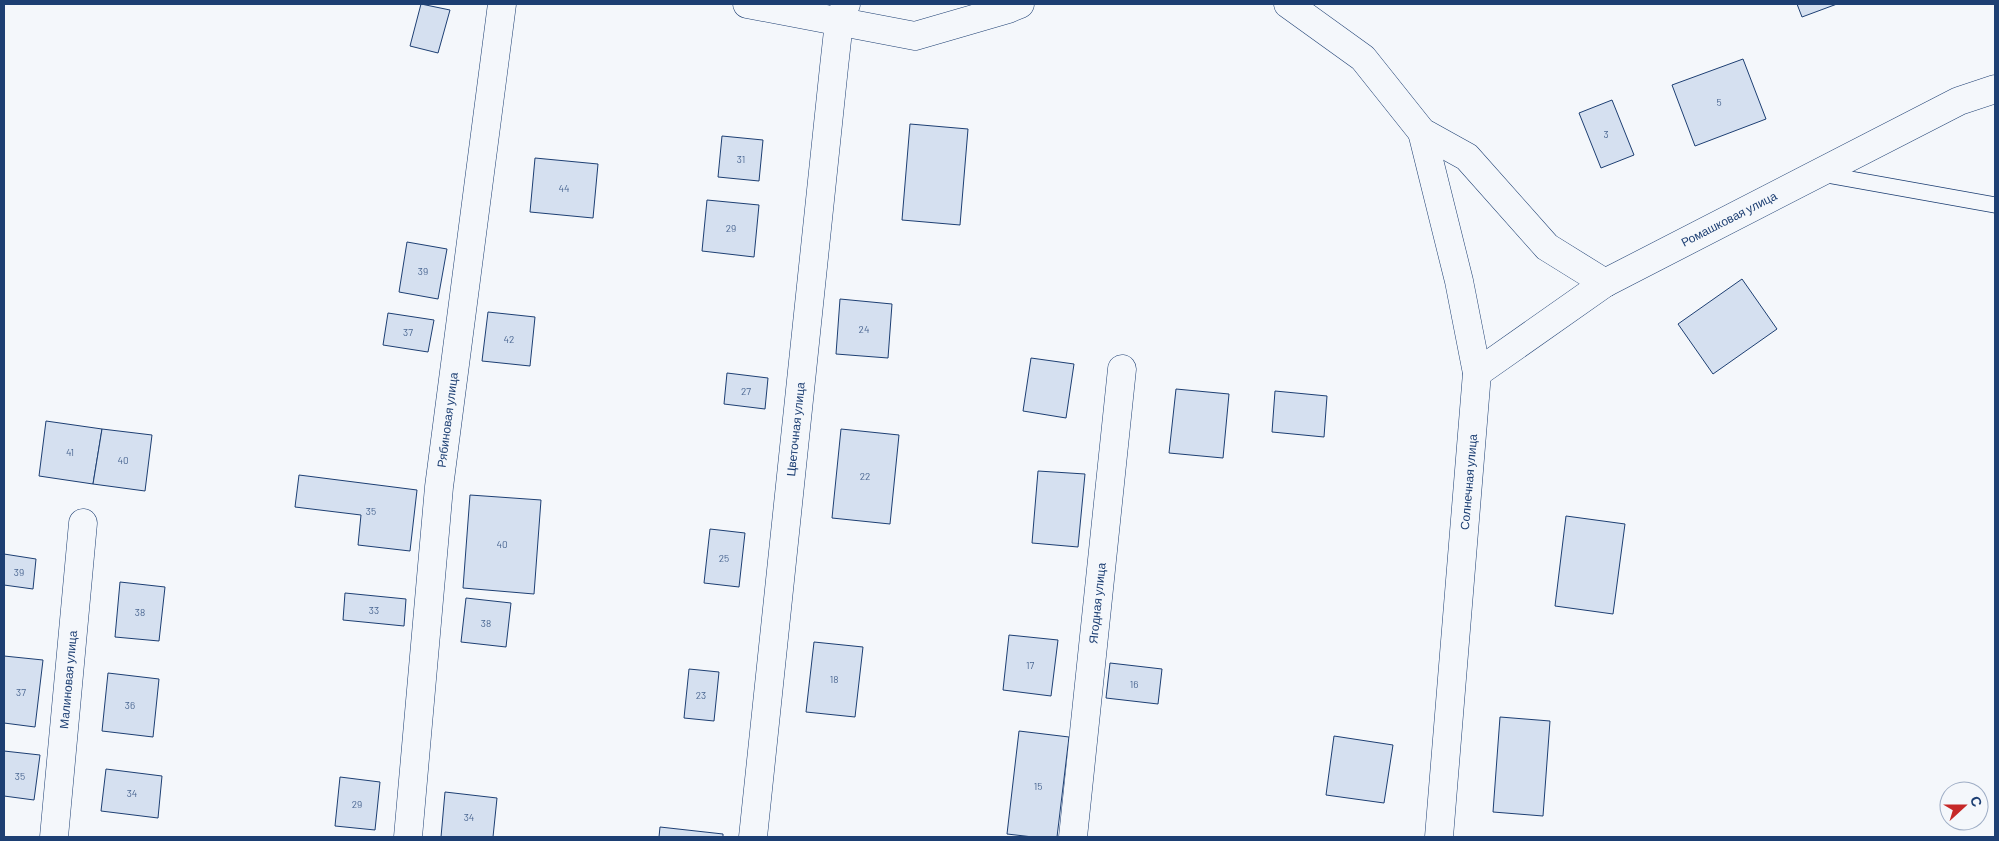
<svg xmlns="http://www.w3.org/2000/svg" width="1999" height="841" viewBox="0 0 1999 841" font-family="Barlow,sans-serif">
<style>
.building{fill:#d5e0f0;stroke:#1d3f73}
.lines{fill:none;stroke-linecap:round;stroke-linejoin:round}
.service-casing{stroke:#1d3f73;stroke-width:17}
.minor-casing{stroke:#1d3f73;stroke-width:29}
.service{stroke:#f4f7fb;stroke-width:15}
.minor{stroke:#f4f7fb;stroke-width:28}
.labels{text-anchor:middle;stroke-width:4;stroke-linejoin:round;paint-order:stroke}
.number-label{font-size:10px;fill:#4b6792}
.street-label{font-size:12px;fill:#1d3f73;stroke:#f4f7fb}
</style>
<rect width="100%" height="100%" fill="#f4f7fb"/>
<g class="building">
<polygon points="421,4 450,10 438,53 410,46"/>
<polygon points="1797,4 1837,4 1802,17"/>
<polygon points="1743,59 1766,119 1695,146 1672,85"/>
<polygon points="1612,100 1634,155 1601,168 1579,113"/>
<polygon points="910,124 968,129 960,225 902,220"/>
<polygon points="722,136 763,140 759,181 718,177"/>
<polygon points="535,158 598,164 593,218 530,212"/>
<polygon points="707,200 759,205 754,257 702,251"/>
<polygon points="407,242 447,249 438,299 399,292"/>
<polygon points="1742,279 1777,329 1713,374 1678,324"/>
<polygon points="840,299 892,304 888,358 836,354"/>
<polygon points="488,312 535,317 530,366 482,361"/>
<polygon points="388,313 434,320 428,352 383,345"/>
<polygon points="1031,358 1074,364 1066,418 1023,411"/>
<polygon points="727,373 768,378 765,409 724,404"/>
<polygon points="1176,389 1229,394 1223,458 1169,453"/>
<polygon points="1275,391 1327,396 1324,437 1272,432"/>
<polygon points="46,421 102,429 93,484 39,476"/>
<polygon points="102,429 152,435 145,491 93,484"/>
<polygon points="841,429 899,435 890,524 832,518"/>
<polygon points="1038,471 1085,474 1078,547 1032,543"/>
<polygon points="299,475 417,490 410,551 358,545 361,515 295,507"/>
<polygon points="470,495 541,500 534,594 463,588"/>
<polygon points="1566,516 1625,524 1613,614 1555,606"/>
<polygon points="710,529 745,533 739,587 704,583"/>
<polygon points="4,554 36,559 33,589 4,585"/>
<polygon points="120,582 165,587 159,641 115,637"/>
<polygon points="345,593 406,599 404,626 343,620"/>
<polygon points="466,598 511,603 506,647 461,642"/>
<polygon points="1009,635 1058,640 1051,696 1003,690"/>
<polygon points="814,642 863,647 855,717 806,712"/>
<polygon points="4,656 43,660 35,727 4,723"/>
<polygon points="1110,663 1162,669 1158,704 1106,698"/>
<polygon points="689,669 719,672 714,721 684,718"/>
<polygon points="108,673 159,679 153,737 102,731"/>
<polygon points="1500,717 1550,721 1543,816 1493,812"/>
<polygon points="1019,731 1069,737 1057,837 1033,837 1007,834"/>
<polygon points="1334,736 1393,745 1384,803 1326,795"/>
<polygon points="4,751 40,755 34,800 4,796"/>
<polygon points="106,769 162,776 158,818 101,811"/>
<polygon points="340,777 380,782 375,830 335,826"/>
<polygon points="445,792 497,798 493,837 441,837"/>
<polygon points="660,827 723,834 723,837 659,837"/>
</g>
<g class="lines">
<defs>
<polyline id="service" points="1822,174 1995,205"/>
<g id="minor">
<polyline points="747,4 915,36 1008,9 1020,4"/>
<polyline points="1288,4 1363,58 1422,132 1467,157 1547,247 1605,283"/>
<polyline points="1422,132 1459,281 1477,373 1439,837"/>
<path id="s1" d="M 1477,373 L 1605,283 L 1959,101 L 1995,89"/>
<path id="s2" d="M 54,837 L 83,523"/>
<path id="s3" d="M 408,837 L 439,487 L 502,4"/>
<path id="s4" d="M 753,837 L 834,67 L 839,22 L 846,4"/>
<path id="s5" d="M 1073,837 L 1122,369"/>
</g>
</defs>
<use href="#service" class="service-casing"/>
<use href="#minor" class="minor-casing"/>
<use href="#service" class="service"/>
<use href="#minor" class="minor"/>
</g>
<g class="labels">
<g class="number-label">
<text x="1719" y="106">5</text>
<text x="1606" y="138">3</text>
<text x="741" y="163">31</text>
<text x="564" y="192">44</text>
<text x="731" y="232">29</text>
<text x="423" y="275">39</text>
<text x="864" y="333">24</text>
<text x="408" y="336">37</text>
<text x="509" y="343">42</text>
<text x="746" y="395">27</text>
<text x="70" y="456">41</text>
<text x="123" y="464">40</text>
<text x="865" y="480">22</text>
<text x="371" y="515">35</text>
<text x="502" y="548">40</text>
<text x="724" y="562">25</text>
<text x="19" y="576">39</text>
<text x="374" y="614">33</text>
<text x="140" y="616">38</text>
<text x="486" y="627">38</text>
<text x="1030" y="669">17</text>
<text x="834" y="683">18</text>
<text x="1134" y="688">16</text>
<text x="21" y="696">37</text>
<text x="701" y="699">23</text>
<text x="130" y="709">36</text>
<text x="20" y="780">35</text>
<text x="1038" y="790">15</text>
<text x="132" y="797">34</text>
<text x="357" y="808">29</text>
<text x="469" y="821">34</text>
</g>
<g class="street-label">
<text dy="4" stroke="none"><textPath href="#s1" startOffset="296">Ромашковая улица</textPath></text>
<text dy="4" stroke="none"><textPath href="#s3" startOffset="419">Рябиновая улица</textPath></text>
<text dy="4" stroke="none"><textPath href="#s4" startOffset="410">Цветочная улица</textPath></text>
<text transform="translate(1469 482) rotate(-85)" y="4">Солнечная улица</text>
<text dy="4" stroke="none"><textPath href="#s5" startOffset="235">Ягодная улица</textPath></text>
<text dy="4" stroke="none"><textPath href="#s2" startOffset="158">Малиновая улица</textPath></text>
</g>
</g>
<rect width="1999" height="841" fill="none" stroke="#1d3f73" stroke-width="10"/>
<g transform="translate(1964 806) rotate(69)"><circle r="24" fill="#f4f7fb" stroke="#9eadc5"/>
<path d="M0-4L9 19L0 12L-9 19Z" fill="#c62828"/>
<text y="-8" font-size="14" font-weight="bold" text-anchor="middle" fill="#1d3f73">С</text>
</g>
</svg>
